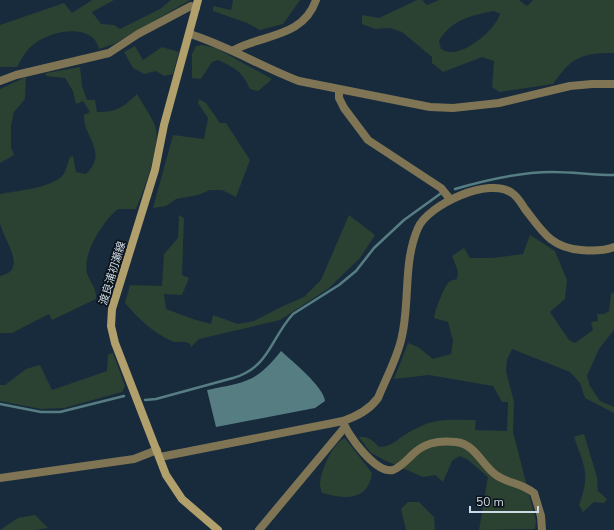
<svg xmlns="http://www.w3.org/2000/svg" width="614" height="530" viewBox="0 0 614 530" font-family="'Nunito Sans','Noto Sans JP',sans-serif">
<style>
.green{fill:#2b4131;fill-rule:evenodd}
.water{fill:#567e82}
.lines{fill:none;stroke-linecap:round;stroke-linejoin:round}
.stream{stroke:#567e82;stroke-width:2.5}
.minor{stroke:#7f7555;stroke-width:8}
.secondary{stroke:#b19f6c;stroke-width:8}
.labels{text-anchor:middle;stroke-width:3.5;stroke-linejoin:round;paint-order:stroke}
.street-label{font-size:11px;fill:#cdd9e5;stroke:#0b131b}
</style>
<rect width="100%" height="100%" fill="#182b3d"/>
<g class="green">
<path d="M 92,0 L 114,0 L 92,12 L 101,24 L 114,25 L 120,29 L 160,9 L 171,0 L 190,0 L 114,44 L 99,49 C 98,46 96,40 93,38 C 78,25 47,33 33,45 C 26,50 21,60 17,67 L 0,67 L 0,25 L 64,3 L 72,13 Z"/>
<polygon points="233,0 300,0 283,24 260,30 247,23 213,11 213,6 231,10"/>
<path d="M 417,0 L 422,0 L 427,5 L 439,0 L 519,0 L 527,6 L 533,0 L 614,0 L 614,53 C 581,53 572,57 553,84 L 499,92 L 492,87 L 494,61 L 482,57 L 443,72 L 432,63 L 432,57 L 402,32 L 390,28 L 375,29 L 362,24 L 362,15 L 379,18 ZM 494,11 L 500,14 C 496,29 466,54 450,52 C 447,52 444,50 441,49 L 439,41 C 451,20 472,15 494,11 Z"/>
<path d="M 202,45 L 216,48 L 272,79 L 258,91 L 250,89 C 242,71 235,68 218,60 L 212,62 L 201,79 L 192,78 L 192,54 L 196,46 Z"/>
<polygon points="135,46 143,60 162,47 179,52 173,74 164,76 156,71 144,74 133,68 124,52"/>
<path d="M 80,67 L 82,86 L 87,100 L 95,100 L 97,112 C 117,112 122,108 137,94 C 143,105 151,115 155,126 C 162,143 143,193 136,209 L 118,209 C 103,221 82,254 87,273 C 90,283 97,288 96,299 L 52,320 L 49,314 L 12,333 L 0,333 L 0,276 C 30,270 2,238 0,223 C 0,213 0,203 0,194 C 16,191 52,188 63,175 C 66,171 68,162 70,157 L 73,156 L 76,172 L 86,174 C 109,151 83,138 84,115 L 90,112 L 83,101 L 76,104 L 73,91 L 65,78 L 46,76 L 46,73 Z"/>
<polygon points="26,77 25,99 14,112 11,126 11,147 14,155 0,163 0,89"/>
<polygon points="199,99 206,103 220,123 226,123 250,160 236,197 222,190 210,190 198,195 176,199 166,206 153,208 173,135 204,139 208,118 198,103"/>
<path d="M 179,215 L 184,218 L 182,275 L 189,278 L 182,295 L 164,294 L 166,309 L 193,319 L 211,324 L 213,315 L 238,324 L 254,321 L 283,306 L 304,297 L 321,280 L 349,215 L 375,235 L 360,258 L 329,288 L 280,320 L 199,339 L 191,347 L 190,344 C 183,339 178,344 172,341 C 153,333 138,318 125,303 L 130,285 L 162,286 L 164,254 L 178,238 Z"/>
<path d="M 530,235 L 555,251 L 567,280 L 565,299 L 550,312 L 569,340 L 575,343 L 593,330 L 591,322 L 598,321 L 597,314 L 604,314 L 609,311 L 611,294 L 614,292 L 614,330 L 599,349 L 587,376 L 590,386 L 600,401 L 614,407 L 614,413 L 585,398 L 580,383 L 570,372 L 512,349 L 507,360 L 506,371 L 514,402 L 513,432 L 536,521 L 535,529 L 479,530 L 488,477 L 467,459 L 459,456 L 452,461 L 443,482 L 435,475 L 423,477 L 384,460 L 371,453 L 359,437 C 368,436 373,441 379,447 C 394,446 394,441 406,434 C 412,430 419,427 426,424 C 441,418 460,420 476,420 L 475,430 L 507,431 L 508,402 L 502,402 L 493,386 L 429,375 L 394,379 L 408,343 L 418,347 L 433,359 L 451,354 L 453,341 L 448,322 L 434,318 C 435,310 444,286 450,281 C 452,280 455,280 457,279 L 458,271 L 452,256 L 464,248 L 470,258 L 492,258 L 523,254 Z"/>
<polygon points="113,353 125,386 122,392 64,408 41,409 0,401 0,385 5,385 26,369 40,365 52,390 107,371 108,355"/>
<path d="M 584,434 L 597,477 L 598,491 L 607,499 L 604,503 L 594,502 L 583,512 L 579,505 C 591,473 584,467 574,437 Z"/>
<path d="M 345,438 L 372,473 C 368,502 344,499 322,493 C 321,490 320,487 320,484 C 320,472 333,442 345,438 Z"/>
<polygon points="408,502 419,502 434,517 435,530 406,530 401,509"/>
<polygon points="35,515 48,528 35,530 0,530 18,518"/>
</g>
<path class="water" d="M 281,351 C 292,361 324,387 325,401 L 315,408 L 216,427 L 207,390 C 245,382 256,383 281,351 Z"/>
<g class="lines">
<g class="stream">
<path d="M 455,189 C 486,180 519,172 552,172 C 573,172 593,175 614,175"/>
<path d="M 145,400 L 156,399 L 233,378 C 270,367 270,339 293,314 L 339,285 L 356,271 L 374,248 L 404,220 L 440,194"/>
<polyline points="0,404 41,412 60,412 124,396"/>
</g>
<g class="minor">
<path d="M 190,34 C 228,46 262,67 299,81 L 430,107 L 453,108 L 499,103 L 570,86 L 592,84 L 614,84"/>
<path d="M 234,50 C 263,34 303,38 316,0"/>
<polyline points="0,81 16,75 109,53 138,34 191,6 196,8"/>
<polyline points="339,90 339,98 344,108 368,140 441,188 450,199"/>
<path d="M 343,421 C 347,435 376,474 393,470 C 399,468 405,462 410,457 C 423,443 437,440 456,442 C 475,444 482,465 496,475 C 507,483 522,483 534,493 L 541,516 L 542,530"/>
<path d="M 160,457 L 343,421 C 358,416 369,410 378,398 C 386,378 398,357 402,336 C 410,301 403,262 418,228 C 428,205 489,176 512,193 C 518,197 521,203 525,209 C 542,231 551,248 581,250 C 592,251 604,251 614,247"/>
<polyline points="0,478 134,459 157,450"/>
<polyline points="259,530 345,427"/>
</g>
<polyline class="secondary" points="198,0 164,125 155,170 112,309 111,326 115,343 166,475 182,499 218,530"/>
</g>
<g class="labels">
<g class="street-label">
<text transform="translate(112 273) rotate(-73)" y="4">渡良浦初瀬線</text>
</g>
</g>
<path d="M470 506v6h68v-6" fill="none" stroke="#cdd9e5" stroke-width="2"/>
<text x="476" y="506" font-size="12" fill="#cdd9e5" stroke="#0b131b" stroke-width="3" paint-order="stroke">50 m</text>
</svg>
